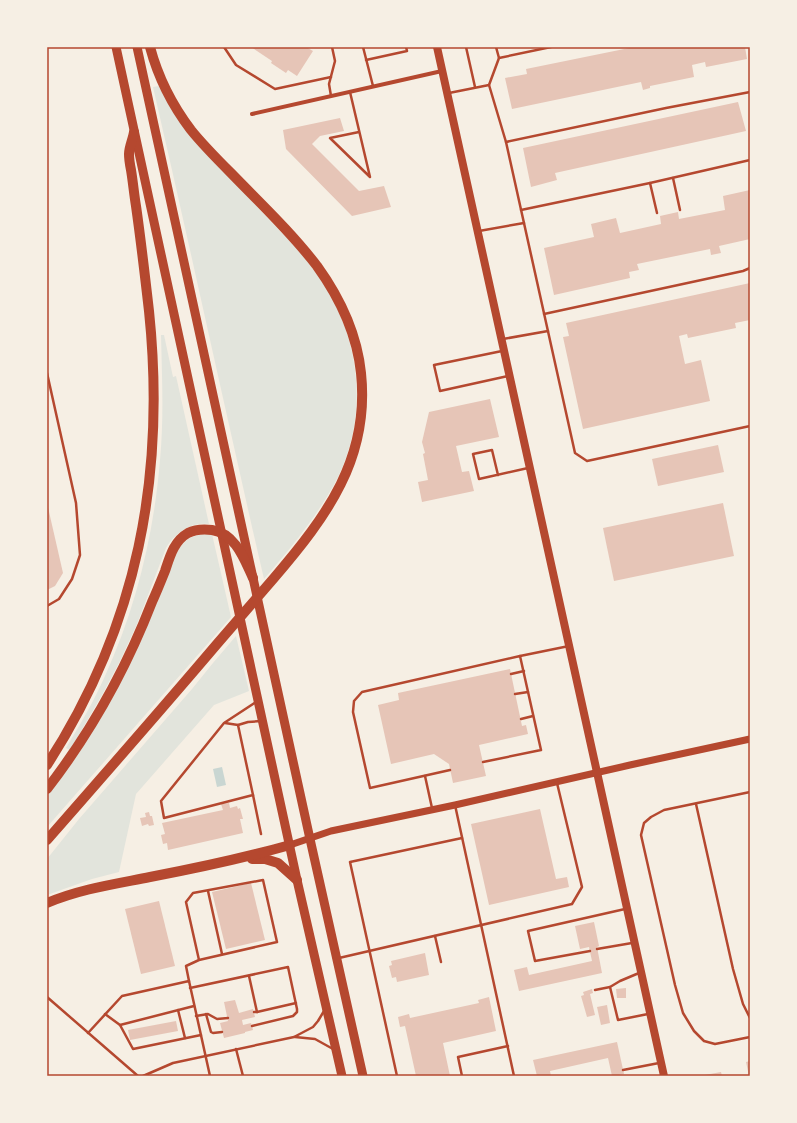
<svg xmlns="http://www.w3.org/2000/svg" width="797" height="1123" viewBox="0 0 797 1123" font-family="Raleway,sans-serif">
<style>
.green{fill:#e2e4dc}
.water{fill:#c9d6d2}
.building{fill:#e6c5b7}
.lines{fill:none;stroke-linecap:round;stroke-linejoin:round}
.service{stroke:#b5482f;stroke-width:2.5}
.minor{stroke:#b5482f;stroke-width:4}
.tertiary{stroke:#b5482f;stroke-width:7}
.secondary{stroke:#b5482f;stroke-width:8}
.trunk{stroke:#b5482f;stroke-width:9}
.motorway{stroke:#b5482f;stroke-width:10}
.neatline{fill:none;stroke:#b5482f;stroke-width:1.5}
</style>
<rect width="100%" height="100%" fill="#f6efe4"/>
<g class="green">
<path d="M 159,86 C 179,111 200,136 220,161 C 230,173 240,186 250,199 C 274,226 301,250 322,281 C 360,339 369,413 338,477 C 319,514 291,548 264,579 C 226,415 191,251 153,87 Z"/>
<path d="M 161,335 L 164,335 L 173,377 L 176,376 L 209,524 C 190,522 175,533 166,548 L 137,624 L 120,661 L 102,695 L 70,750 L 66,748 C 80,725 94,701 105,676 C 136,608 154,534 160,460 C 164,418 162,377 161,335 Z"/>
<path d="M 206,533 L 212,534 L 231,617 L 47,827 L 47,796 L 83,746 L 175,554 C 185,540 188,537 206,533 Z"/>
<polygon points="236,636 249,691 214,705 136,794 119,872 92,879 47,895 47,859 79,819 192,689 213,663"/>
</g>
<polygon class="water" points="222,767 226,785 217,787 213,769"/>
<g class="building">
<polygon points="251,47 306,47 313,51 297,76 288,70 286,73 271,63 272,61"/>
<polygon points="634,47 745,47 747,59 706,67 705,62 692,65 694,77 650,86 650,88 643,90 641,82 512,109 505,78 527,74 526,69"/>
<polygon points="738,102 746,131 555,173 557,180 531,187 523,148"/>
<polygon points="340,118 344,131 320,136 312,144 359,191 384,186 391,207 352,216 286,149 283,130"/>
<polygon points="750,190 750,239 719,246 721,253 711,255 710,249 637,264 639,270 629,272 630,278 554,295 544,248 594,237 591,224 616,218 620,233 661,224 660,216 678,212 679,219 725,210 723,196"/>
<polygon points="750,283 750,320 735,323 736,328 688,338 687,334 679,336 685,364 701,360 710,401 583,429 563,337 569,336 566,323"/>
<polygon points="490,399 499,437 456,446 462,472 469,471 474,491 422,502 418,482 428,480 423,454 425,453 422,442 429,412"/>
<polygon points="718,445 724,472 658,486 652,459"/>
<polygon points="47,503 63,573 55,586 47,590"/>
<polygon points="723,503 734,556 614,581 603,528"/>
<polygon points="510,669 522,726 526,725 528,734 479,745 486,776 453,783 449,764 434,754 391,764 378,705 399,700 398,693"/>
<polygon points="229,803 230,808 237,806 238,809 240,808 243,819 240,819 243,833 168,850 167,843 163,844 161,835 165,834 162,823 223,810 221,804"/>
<polygon points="540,809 556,879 567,877 569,887 489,905 471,824"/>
<polygon points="149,812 150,816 152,816 154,825 149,826 148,824 142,826 140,818 146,817 145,813"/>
<polygon points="251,883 265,940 226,949 212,892"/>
<polygon points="159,901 175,966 141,974 125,909"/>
<polygon points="594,922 599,946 597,947 602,973 519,991 514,970 527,967 529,975 592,961 589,947 580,949 575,926"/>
<polygon points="425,953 429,975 397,982 396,977 392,978 389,966 392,965 391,961"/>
<polygon points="626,988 626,998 617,998 616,989"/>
<polygon points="592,989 593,993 590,994 595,1015 587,1017 581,996 584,995 583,992"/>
<polygon points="489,997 496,1031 443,1043 450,1076 416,1076 405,1026 400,1027 398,1017 409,1014 410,1018 479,1003 478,1000"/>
<polygon points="235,1000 239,1013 253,1009 255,1017 242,1020 243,1025 251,1023 253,1030 245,1032 245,1033 224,1038 220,1023 228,1021 224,1002"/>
<polygon points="607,1005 610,1023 601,1025 597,1007"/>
<polygon points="176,1021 178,1031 130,1040 128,1030"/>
<polygon points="617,1042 624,1074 612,1076 608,1058 550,1071 551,1076 537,1076 533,1060"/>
<polygon points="750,1061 750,1076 749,1076 746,1062"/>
<polygon points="721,1072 722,1076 705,1076 705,1075"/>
</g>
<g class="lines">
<g class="service">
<polyline points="224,47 236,65 275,89 331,77"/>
<polyline points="363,47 373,86"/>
<polyline points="466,47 475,87"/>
<polyline points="496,47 499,58"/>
<polyline points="366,60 407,51 406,47"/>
<polyline points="489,85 506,142 575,453 587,461 750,426"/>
<polyline points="350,92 370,177 330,138 359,132"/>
<polyline points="449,93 489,85 499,58 551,47"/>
<polyline points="331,96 329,84 335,61 332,47"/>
<polyline points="506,142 666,108 750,92"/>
<polyline points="673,178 680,210"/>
<polyline points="650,183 657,213"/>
<polyline points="521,210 650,183 750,160"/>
<polyline points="479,231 524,223"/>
<polyline points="544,314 743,271 750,268"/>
<polyline points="503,339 548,331"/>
<polyline points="502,351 434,365 440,391 508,376"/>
<polyline points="47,373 76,503 80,555 72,579 59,599 47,606"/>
<polyline points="498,475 492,450 473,454 479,479 528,468"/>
<polyline points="520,656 569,646"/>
<polyline points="511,674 524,671"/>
<polyline points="515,694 528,692"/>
<polyline points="521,719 533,716"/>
<polyline points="225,723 238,725 248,722 261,721"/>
<polyline points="238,725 253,795 164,818 161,801 224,723 256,702"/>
<polyline points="450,770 370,788 353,712 354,701 362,692 520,656 541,750 483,762"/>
<polyline points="425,776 432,808"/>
<polyline points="750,792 664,810 651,817 644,823 641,835 675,985 683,1013 694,1031 704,1041 715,1044 750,1037"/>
<polyline points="253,795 261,834"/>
<polyline points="696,804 733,969 743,1004 750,1018"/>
<polyline points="455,805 514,1076"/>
<polyline points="208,891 222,954"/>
<polyline points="435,936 441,962"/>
<polyline points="597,949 632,943"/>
<polyline points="590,951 535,961 528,931 625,909"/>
<polyline points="339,958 572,904 582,887 557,783"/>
<polyline points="639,973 620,981 610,987 618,1020 648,1014"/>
<polyline points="249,976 257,1012 254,1012"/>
<polyline points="189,981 186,966 199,960 277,942 263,880 193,893 186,902 199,960"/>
<polyline points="190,988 288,967 297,1009 297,1012 293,1016 252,1026"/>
<polyline points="595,990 610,987"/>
<polyline points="47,997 138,1076"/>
<polyline points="178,1010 185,1038"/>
<polyline points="257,1012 296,1003"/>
<polyline points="105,1014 120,1025 194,1006"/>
<polyline points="206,1014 211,1032 213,1033 222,1032"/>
<polyline points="196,1016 208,1014 217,1019 228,1018"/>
<polyline points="120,1025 133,1049 201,1035"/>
<polyline points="88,1033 122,996 189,981 210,1076"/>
<polyline points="295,1037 315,1039 333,1049"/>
<polyline points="236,1049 243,1076"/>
<polyline points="623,1070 659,1063"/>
<polyline points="143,1076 173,1063 294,1037 313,1027 318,1021 324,1011"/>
<polyline points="397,1076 350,862 462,838"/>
<polyline points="462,1076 458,1057 508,1046"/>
</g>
<polyline class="minor" points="252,114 442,71"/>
<polyline class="tertiary" points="290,845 331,831 455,805 630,765 750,739"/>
<polyline class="secondary" points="437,47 664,1076"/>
<g class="trunk">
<polyline points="116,47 297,880 342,1076"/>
<polyline points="137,47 310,839 363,1076"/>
</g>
<g class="motorway">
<path d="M 47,765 C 138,625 166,475 149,311 C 145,276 141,241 136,206 C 134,194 133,182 131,170 C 130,165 129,159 129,154 C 129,147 133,139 134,132"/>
<path d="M 47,789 C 91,732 126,669 152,602 C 157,591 161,581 165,571 C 170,556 174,541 188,533 C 196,529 204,529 212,530 C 236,534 244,559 253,578"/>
<path d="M 47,840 C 104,775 161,710 217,644 C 236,622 255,600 274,578 C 327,516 370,458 361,373 C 357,334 340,298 317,266 C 291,232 260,203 231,173 C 217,159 203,145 191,130 C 172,105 158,77 150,47"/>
<polyline points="252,859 265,859 278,863 297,880"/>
<path d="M 47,903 C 80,889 115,884 150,877 C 197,868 244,858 290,845"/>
</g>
</g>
<rect width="797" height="1123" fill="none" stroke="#f6efe4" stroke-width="96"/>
<rect x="48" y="48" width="701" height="1027" class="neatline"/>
</svg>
